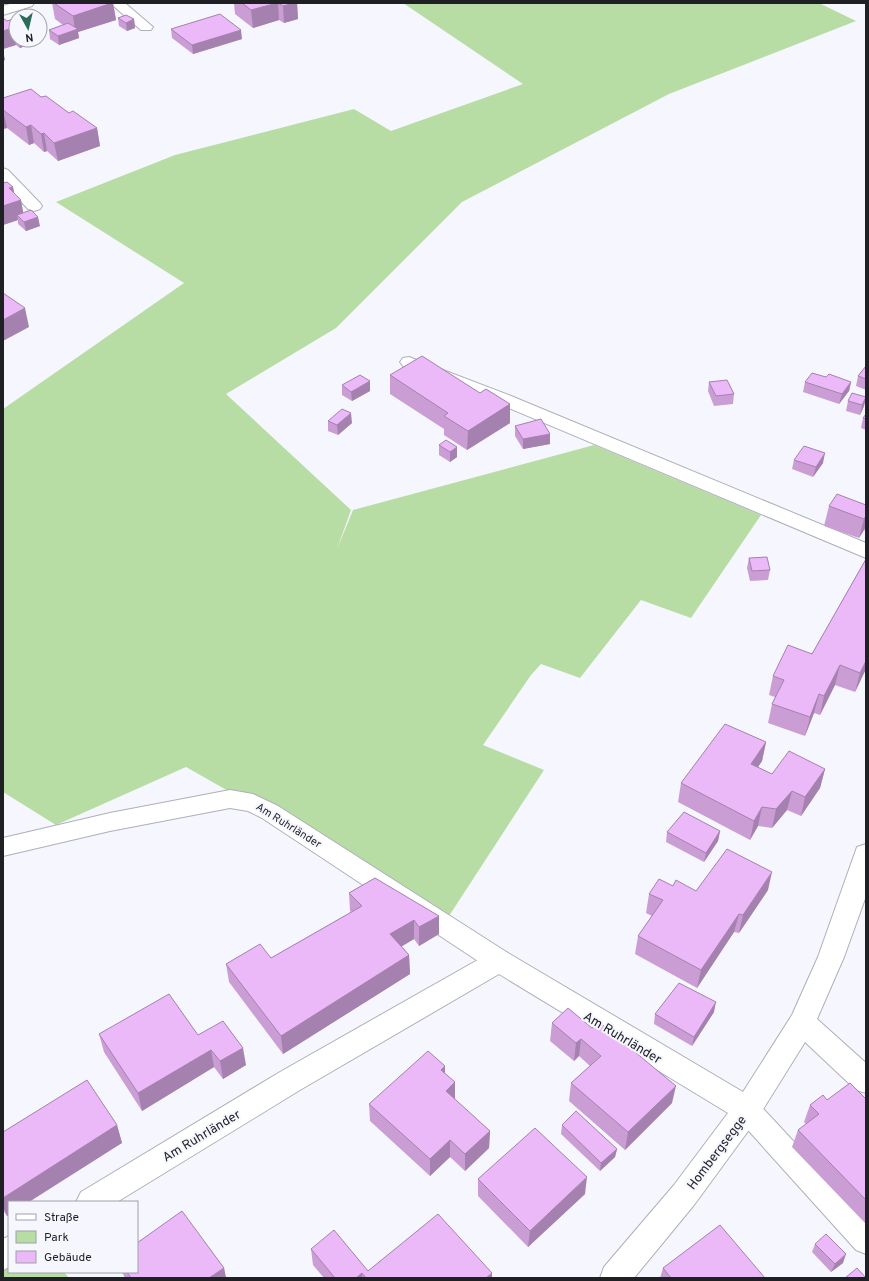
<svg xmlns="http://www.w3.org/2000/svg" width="869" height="1281" viewBox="0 0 869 1281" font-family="Overpass,sans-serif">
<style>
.green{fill:#b8dda4}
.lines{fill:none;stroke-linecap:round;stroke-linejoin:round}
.lane-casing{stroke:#aeafba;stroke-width:2}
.street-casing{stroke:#aeafba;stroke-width:2}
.secondary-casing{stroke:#aeafba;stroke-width:2}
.lane{fill:#fff;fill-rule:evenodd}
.street{fill:#fff;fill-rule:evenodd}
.secondary{fill:#fff;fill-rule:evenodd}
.wall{fill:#ca9ed5}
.shaded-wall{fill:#a481ae}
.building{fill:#ebb8f8;stroke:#a481ae}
.labels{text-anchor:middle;stroke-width:4;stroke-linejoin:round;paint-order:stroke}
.street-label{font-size:11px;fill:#1f2024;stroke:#f6f7fe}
.near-street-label{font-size:13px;fill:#1f2024;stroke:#f6f7fe}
</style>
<rect width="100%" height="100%" fill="#f6f7fe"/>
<g class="green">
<polygon points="403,3 819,3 856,21 669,94 462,202 336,328 226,394 351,510 337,549 353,510 594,445 761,515 691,618 641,600 580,678 541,664 531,675 483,745 544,770 449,916 186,767 56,825 3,792 3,409 184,283 56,202 175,155 354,109 391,131 523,84"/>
<polygon points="9,1264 9,1272 64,1272 69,1278 3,1278 3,1268"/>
</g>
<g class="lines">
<defs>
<g id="lane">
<polygon points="110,3 125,3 153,27 151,30 141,30"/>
<polygon points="3,168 8,170 40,203 42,206 40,209 34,211 28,209 3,182"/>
<polygon points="409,357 511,396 866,543 866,558 499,404 403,366 400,362 403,358"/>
<polygon points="230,790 253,794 278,806 508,953 511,961 508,969 499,972 490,969 262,818 248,811 230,808 110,831 3,856 3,838 110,813"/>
<polygon points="747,1098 756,1101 866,1219 866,1254 856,1250 738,1119 734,1110 738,1101"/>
</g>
<g id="street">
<polygon points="866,844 866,896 844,957 817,1019 866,1063 866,1093 856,1090 805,1042 757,1119 694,1205 634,1278 600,1278 604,1267 674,1185 728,1113 499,974 300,1090 117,1202 76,1202 81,1192 280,1072 490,953 499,950 508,953 743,1092 792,1015 818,957 857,847"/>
<polygon points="9,1236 9,1267 3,1270 3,1239"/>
</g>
<polygon id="secondary" points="13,3 34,3 32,6 3,15 3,6"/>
</defs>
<use href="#lane" class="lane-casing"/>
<use href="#street" class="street-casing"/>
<use href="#secondary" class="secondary-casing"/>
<use href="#lane" class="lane"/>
<use href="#street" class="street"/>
<use href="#secondary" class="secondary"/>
</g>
<g class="wall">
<polygon points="52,3 113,3 116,20 78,32 79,38 59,45 50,39 49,30 63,25 55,19"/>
<polygon points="234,3 297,3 298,19 284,23 279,20 253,28 235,14"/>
<polygon points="3,18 7,21 16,18 16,40 31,40 31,44 20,48 16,45 3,49"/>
<polygon points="118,18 134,19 135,28 127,31 119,26"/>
<polygon points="171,29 242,39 193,54 172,38"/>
<polygon points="41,97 97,128 100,146 58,161 47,151 44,152 34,143 29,145 7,128 3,129 3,98"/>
<polygon points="13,187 14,193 21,200 23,212 40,226 26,231 18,224 18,220 3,225"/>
<polygon points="866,366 866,390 856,386 858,376"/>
<polygon points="390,375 480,393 510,404 510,423 467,450 444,435 444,429 390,394"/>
<polygon points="826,377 851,382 849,391 839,404 803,392 805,382"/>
<polygon points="709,382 734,394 733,404 714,406 708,391"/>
<polygon points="342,385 370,391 352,401 342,395"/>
<polygon points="866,397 864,406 860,415 846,411 848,401"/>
<polygon points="866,414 866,430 861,428 863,418"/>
<polygon points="328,421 352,423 338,435 328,431"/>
<polygon points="515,426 550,444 523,449 515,436"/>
<polygon points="439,445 457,447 457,457 450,462 439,455"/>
<polygon points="794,460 823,463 813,477 792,469"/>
<polygon points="866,505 866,531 864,530 859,538 824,526 829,506"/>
<polygon points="749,558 770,570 768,580 750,581 747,568"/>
<polygon points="866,559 866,669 855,692 835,685 820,715 814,713 805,736 768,723 772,704 775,697 769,695 773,676 812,654"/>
<polygon points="766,742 762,761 758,767 772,774 825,769 820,788 801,816 787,810 772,828 758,826 750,840 678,802 681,783"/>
<polygon points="720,831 718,841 704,862 666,842 667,832"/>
<polygon points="375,878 439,934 419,946 414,939 401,946 409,955 410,974 283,1054 229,982 226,964 271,958 351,912 350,911 349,893"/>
<polygon points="673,886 696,891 768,890 739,933 734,932 697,988 635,954 638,936 652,916 646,913 649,894"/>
<polygon points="568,1008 672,1103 625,1150 569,1101 571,1083 590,1066 579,1056 574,1061 550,1041 552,1023"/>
<polygon points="714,1012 692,1046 654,1024 655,1014"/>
<polygon points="99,1034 198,1035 246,1065 223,1079 214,1067 142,1111 104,1052"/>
<polygon points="445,1066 445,1074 455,1100 490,1131 489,1148 465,1171 450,1157 430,1176 370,1121 369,1104"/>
<polygon points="866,1099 866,1224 792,1147 798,1130 806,1124 804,1122 810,1105 827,1100"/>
<polygon points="117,1125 122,1143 9,1202 9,1215 7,1216 3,1210 3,1132"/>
<polygon points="562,1125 617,1149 615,1157 600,1171 561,1134"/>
<polygon points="478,1179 585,1194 528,1247 478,1196"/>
<polygon points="815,1244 843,1263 831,1272 812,1252"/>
<polygon points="311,1249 368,1271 492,1278 324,1278 313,1265"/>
<polygon points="224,1268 226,1278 125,1278 122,1272 137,1272"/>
<polygon points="663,1268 765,1278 660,1278"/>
</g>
<g class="shaded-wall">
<polygon points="112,3 113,3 116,20 78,32 79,38 59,45 58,36 75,30 73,16"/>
<polygon points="278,3 279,20 253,28 251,10"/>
<polygon points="291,3 297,3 298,19 284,23 283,6"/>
<polygon points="134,19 135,28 127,31 126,23"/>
<polygon points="12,28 16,45 3,49 3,31"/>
<polygon points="241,30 242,39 193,54 192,45"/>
<polygon points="18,40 31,40 31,44 20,48"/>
<polygon points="3,50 5,60 3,61"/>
<polygon points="3,110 7,128 3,129"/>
<polygon points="31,125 34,143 29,145 26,127"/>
<polygon points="97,128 100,146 58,161 54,143"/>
<polygon points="44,133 47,151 44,152 41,134"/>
<polygon points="13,187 16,202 21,200 24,218 17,215 18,220 3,225 3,206 9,188"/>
<polygon points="38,217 40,226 26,231 24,222"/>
<polygon points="25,308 29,327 3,341 3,320"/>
<polygon points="370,381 370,391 352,401 351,392"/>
<polygon points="851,382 849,391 839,404 842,394"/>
<polygon points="866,397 864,406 860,415 862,405"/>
<polygon points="510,404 510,423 467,450 468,431"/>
<polygon points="351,413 352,423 338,435 337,425"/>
<polygon points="550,434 550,444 523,449 523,439"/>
<polygon points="457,447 457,457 450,462 450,452"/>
<polygon points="825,453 823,463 813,477 816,467"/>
<polygon points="866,516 866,524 864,530 859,538 864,519"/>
<polygon points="866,661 866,669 855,692 860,673"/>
<polygon points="840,665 835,685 820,715 824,696"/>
<polygon points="819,694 814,713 805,736 810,717"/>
<polygon points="766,742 762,761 747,783 751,764"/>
<polygon points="825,769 820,788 801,816 805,797"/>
<polygon points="792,791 787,810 772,828 776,809"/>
<polygon points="762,807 758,826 750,840 754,821"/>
<polygon points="720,831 718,841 704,862 706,853"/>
<polygon points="772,872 768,890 739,933 743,915"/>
<polygon points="739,914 734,932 697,988 701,970"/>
<polygon points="439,916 439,934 419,946 419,927"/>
<polygon points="414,920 414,939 391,953 390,934"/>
<polygon points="409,955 410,974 283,1054 281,1036"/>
<polygon points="716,1002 714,1012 692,1046 694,1037"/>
<polygon points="581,1039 579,1056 574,1061 576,1043"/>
<polygon points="243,1048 246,1065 223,1079 220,1061"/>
<polygon points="211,1050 214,1067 142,1111 138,1093"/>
<polygon points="445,1066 445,1084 441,1070"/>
<polygon points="455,1082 455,1100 446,1091"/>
<polygon points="676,1086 672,1103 625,1150 628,1132"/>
<polygon points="117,1125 122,1143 29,1202 9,1202 9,1215 7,1216 3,1206 3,1198"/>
<polygon points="490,1131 489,1148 465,1171 465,1154"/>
<polygon points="450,1140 450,1157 430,1176 430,1159"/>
<polygon points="617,1149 615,1157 600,1171 601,1163"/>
<polygon points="587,1177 585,1194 528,1247 530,1231"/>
<polygon points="846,1254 843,1263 831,1272 835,1264"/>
<polygon points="224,1268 226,1278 209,1278"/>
<polygon points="362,1273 362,1278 356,1278"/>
<polygon points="492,1273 492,1278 486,1278"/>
</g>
<g class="building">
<polygon points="54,3 112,3 73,16"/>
<polygon points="242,3 277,3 251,10"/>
<polygon points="278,3 294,3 283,6"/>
<polygon points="220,14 241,30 192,45 171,29"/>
<polygon points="126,15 134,19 126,23 118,18"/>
<polygon points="3,18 7,21 16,18 16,31 12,28 3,31"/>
<polygon points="68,23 78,29 58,36 49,30"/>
<polygon points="31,89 41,97 46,96 69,113 73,111 97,128 54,143 44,133 41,134 31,125 26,127 3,110 3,98"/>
<polygon points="7,182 13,187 9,188 21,200 3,206 3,183"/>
<polygon points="31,210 38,217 24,222 17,215"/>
<polygon points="3,293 25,308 3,320"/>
<polygon points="422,356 480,393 486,389 510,404 468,431 444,416 448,413 390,375"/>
<polygon points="866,366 866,379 858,376"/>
<polygon points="812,373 826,377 829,374 851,382 842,394 805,382"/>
<polygon points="360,375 370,381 351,392 342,385"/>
<polygon points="727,380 734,394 716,396 709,382"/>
<polygon points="852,393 866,397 862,405 848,401"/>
<polygon points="342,409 351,413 337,425 328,421"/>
<polygon points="866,414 866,419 863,418"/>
<polygon points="541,419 550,434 523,439 515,426"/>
<polygon points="446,440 457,447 450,452 439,445"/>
<polygon points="804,446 825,453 816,467 794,460"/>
<polygon points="837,494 866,505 866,516 864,519 829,506"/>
<polygon points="767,557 770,570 752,571 749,558"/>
<polygon points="866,559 866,661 860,673 840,665 824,696 819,694 810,717 772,704 784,680 773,676 788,645 812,654"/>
<polygon points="725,724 766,742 751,764 772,774 789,751 825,769 805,797 792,791 776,809 762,807 754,821 681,783"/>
<polygon points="684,812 720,831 706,853 667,832"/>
<polygon points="727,849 772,872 743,915 739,914 701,970 638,936 663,900 649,894 659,879 673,886 676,880 696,891"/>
<polygon points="375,878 439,916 419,927 414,920 390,934 409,955 281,1036 226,964 260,944 271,958 362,906 349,893"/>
<polygon points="679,983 716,1002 694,1037 655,1014"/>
<polygon points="169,994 198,1035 223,1021 243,1048 220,1061 211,1050 138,1093 99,1034"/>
<polygon points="568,1008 592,1028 599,1022 676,1086 628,1132 571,1083 601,1056 581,1039 576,1043 552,1023"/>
<polygon points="428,1051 445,1066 441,1070 455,1082 446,1091 490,1131 465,1154 450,1140 430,1159 369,1104"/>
<polygon points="87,1080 117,1125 3,1198 3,1132"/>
<polygon points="850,1083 866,1099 866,1200 798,1130 819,1114 810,1105 823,1095 827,1100"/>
<polygon points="576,1111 617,1149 601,1163 562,1125"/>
<polygon points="535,1128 587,1177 530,1231 478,1179"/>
<polygon points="182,1211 224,1268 209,1278 131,1278 127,1272 137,1272 137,1243"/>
<polygon points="438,1214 492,1273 486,1278 366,1278 362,1273 356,1278 335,1278 311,1249 334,1230 368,1271"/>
<polygon points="720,1225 765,1278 671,1278 663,1268"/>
<polygon points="826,1234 846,1254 835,1264 815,1244"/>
<polygon points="857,1268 866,1278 845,1278"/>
</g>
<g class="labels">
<g class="street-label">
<text transform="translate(289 825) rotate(32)" y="4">Am Ruhrländer</text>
</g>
<g class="near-street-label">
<text transform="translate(623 1037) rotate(31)" y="5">Am Ruhrländer</text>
<text transform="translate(201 1135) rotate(-31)" y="5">Am Ruhrländer</text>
<text transform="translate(716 1152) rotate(-53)" y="5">Hombergsegge</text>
</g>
</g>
<rect width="869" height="1281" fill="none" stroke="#1f2024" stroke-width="8"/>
<rect x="8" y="1201" width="130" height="72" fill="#f6f7fe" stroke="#a0a1a7"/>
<rect x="16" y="1214" width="20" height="6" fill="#ffffff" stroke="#a0a1a7"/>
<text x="44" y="1221" font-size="12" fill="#1f2024">Straße</text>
<rect x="16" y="1231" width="20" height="12" fill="#b8dda4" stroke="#a0a1a7"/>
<text x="44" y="1241" font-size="12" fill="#1f2024">Park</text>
<rect x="16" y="1251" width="20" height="12" fill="#ebb8f8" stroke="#a0a1a7"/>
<text x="44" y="1261" font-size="12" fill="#1f2024">Gebäude</text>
<g transform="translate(28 28) rotate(172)"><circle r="19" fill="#f6f7fe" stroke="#a0a1a7"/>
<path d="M0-3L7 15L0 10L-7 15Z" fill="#2a6b59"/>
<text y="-6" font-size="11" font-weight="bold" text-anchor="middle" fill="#1f2024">N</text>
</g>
</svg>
